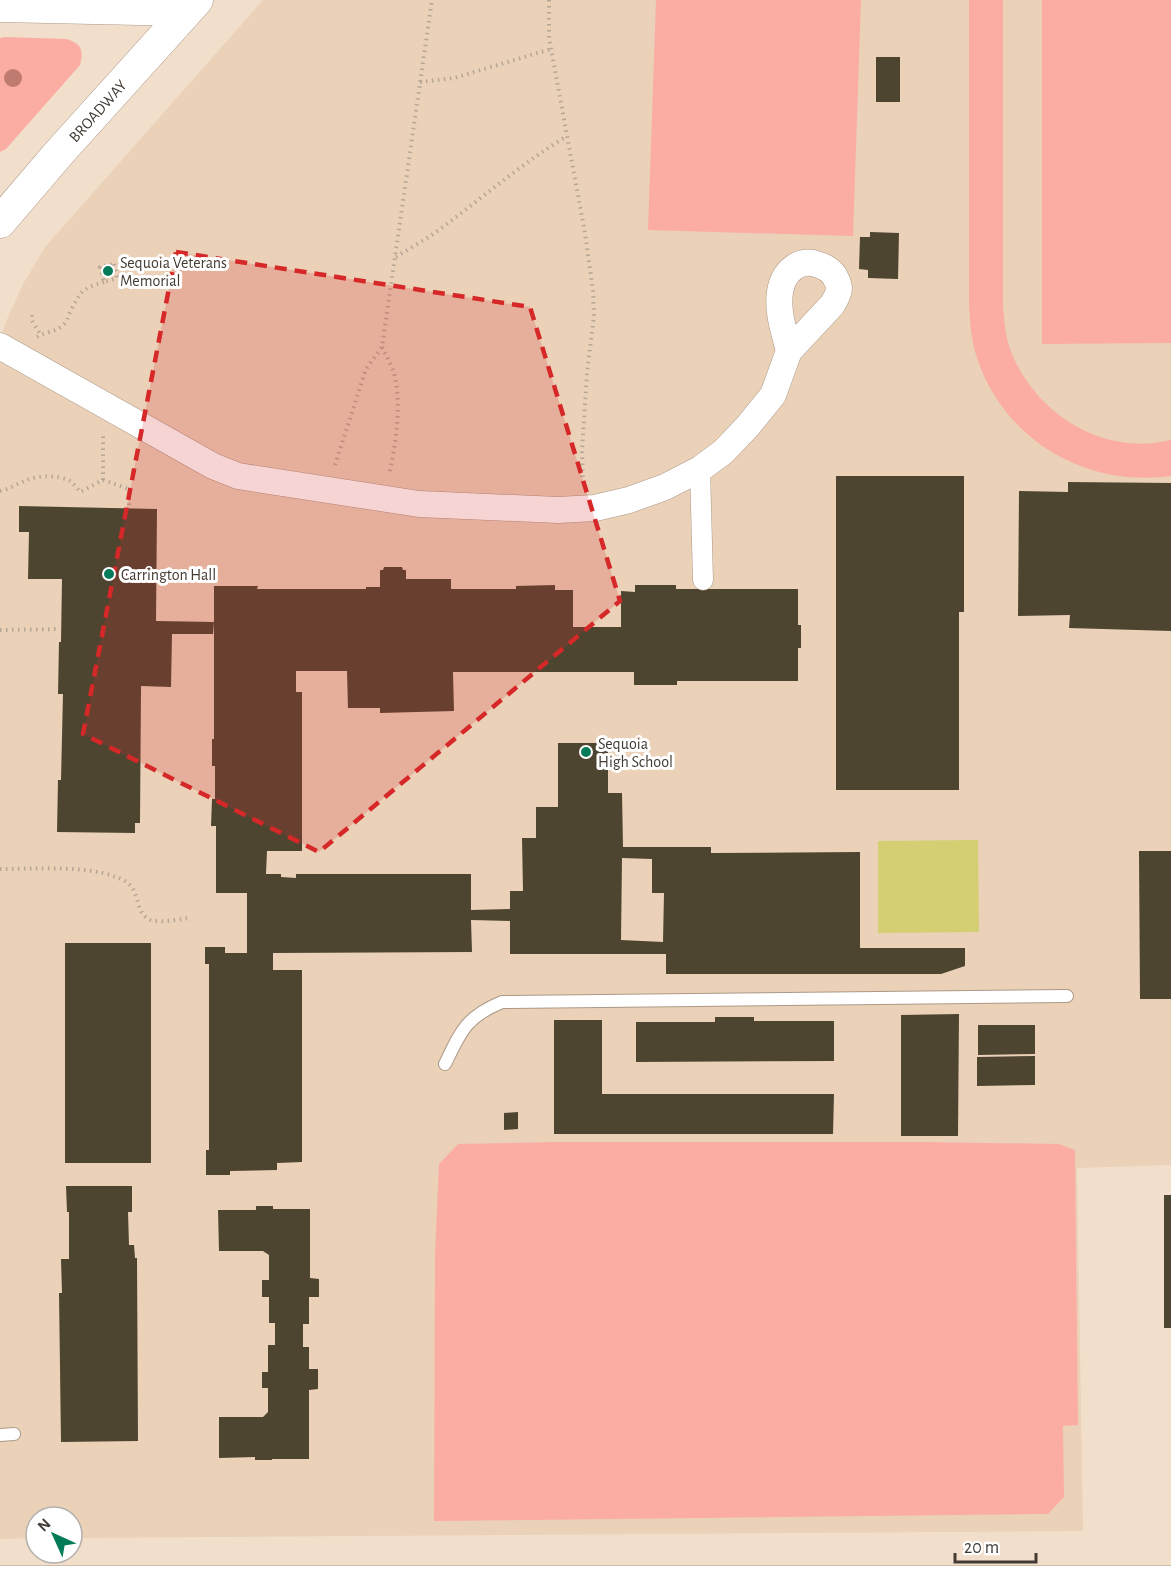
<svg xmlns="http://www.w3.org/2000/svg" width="1171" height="1589" viewBox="0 0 1171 1589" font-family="'Alegreya Sans',sans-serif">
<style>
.built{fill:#ead1b8}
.green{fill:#fbada3}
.water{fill:#d4cf72}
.building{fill:#4e4531;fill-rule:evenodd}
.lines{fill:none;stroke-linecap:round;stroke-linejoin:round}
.service-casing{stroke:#ac9987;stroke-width:14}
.pedestrian-casing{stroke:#ac9987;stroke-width:21}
.minor-casing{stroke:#ac9987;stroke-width:27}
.tertiary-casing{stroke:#ac9987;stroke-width:33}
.path{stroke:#b6a696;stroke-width:4;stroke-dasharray:1.5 4.5;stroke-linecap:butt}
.service{stroke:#fff;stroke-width:12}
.pedestrian{stroke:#fff;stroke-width:20}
.minor{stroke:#fff;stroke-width:26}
.tertiary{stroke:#fff;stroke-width:32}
.tree{fill:#c07b70}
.marked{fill:#d62828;fill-opacity:0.2;stroke:#d62828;stroke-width:4.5;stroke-dasharray:12 8;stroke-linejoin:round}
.poi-dot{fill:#037b59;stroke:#fff;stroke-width:2}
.labels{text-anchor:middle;stroke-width:6;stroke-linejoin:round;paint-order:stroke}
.street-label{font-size:16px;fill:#433b33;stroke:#fff}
.poi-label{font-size:16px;fill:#433b33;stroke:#fff;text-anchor:start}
</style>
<rect width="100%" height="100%" fill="#f2dfcb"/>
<polygon class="built" points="263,0 1171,0 1171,1165 1077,1168 1083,1531 72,1538 72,1517 36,1517 36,1538 0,1539 0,338 5,324 23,284 46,246"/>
<g class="green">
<polygon points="656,0 861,0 853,236 648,230"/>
<path d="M 969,0 L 1003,0 L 1003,304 C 1004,319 1005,334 1010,349 C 1034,413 1102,457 1171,440 L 1171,476 C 1086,488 1004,440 977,358 C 971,340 970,322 969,304 Z"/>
<polygon points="1042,0 1171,0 1171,343 1042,344"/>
<path d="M 5,37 L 67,39 C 81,44 84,50 80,65 L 6,149 L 0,152 L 0,38 Z"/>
<polygon points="557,1142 922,1142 1059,1144 1075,1150 1078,1425 1063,1426 1064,1497 1048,1514 434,1521 435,1254 439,1164 458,1144"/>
</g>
<polygon class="water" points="978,840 979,932 878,933 878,841"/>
<g class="building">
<rect x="876" y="57" width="24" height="45"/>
<polygon points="870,232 899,233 898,279 868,278 868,270 859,269 860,237 870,237"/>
<polygon points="836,476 964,476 964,612 959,612 959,790 836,790"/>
<polygon points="1068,482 1171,483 1171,631 1069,628 1070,615 1018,616 1019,491 1068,492"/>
<polygon points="19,506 157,509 156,621 214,622 213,634 172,634 171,687 141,686 140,823 135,823 135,833 57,832 58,780 61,780 63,694 58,694 59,642 61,642 62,579 28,579 29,532 19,532"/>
<path d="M 384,567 L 402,567 L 403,570 L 406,570 L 406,579 L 451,579 L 451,589 L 516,589 L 516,586 L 555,585 L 555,590 L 573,590 L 573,627 L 621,627 L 621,591 L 635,592 L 635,585 L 676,585 L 676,589 L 798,589 L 798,625 L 801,625 L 801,648 L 798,648 L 798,681 L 677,681 L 677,685 L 634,685 L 634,672 L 453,672 L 454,711 L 380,713 L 380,708 L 348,708 L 347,671 L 296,671 L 296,692 L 302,692 L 302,851 L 267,851 L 266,874 L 281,874 L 281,877 L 296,878 L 296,874 L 471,874 L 471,910 L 510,909 L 510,891 L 523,891 L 522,838 L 536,838 L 536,807 L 558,807 L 558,743 L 608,743 L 608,793 L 622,793 L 623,847 L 711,847 L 711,853 L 860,852 L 860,948 L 965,948 L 965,966 L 941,974 L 666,974 L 666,954 L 510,954 L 510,921 L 471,920 L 472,952 L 273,953 L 273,970 L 302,970 L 302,1162 L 277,1163 L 277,1170 L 230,1171 L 230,1175 L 206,1175 L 206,1150 L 209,1150 L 209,964 L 205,964 L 205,947 L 225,947 L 225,953 L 247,953 L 247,893 L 216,893 L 216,826 L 211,826 L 212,799 L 215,799 L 215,766 L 212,766 L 212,739 L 214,739 L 214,586 L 258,586 L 257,589 L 366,589 L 366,587 L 380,587 L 380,570 L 383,570 ZM 622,858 L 652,859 L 652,893 L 664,893 L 663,942 L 621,940 Z"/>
<polygon points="1139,851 1171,851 1171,999 1140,999"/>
<rect x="65" y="943" width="86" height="220"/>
<polygon points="959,1014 958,1136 901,1136 901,1015"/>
<polygon points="715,1017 754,1017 754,1021 834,1021 834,1061 636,1062 636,1022 715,1022"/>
<polygon points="554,1020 602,1020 602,1094 834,1094 833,1134 554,1134"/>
<polygon points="978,1025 1035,1025 1035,1054 978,1055"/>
<polygon points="1035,1056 1035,1085 977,1086 977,1057"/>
<polygon points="518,1112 518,1129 504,1130 504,1113"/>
<polygon points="66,1186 132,1186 132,1212 128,1212 129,1245 134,1245 135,1258 137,1258 138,1441 61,1442 59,1293 62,1293 61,1259 69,1259 69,1212 67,1212"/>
<rect x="1164" y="1195" width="7" height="133"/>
<polygon points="256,1206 273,1206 273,1209 310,1209 310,1278 319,1279 319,1297 309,1297 309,1324 303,1324 303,1347 309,1347 309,1369 318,1369 318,1389 309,1390 309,1459 272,1459 272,1460 255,1460 255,1457 219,1458 219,1417 263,1417 268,1412 268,1388 262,1388 262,1372 268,1372 268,1345 275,1345 275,1323 269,1323 269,1297 262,1297 262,1280 269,1280 269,1255 263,1251 219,1251 218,1210 256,1210"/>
</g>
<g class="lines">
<defs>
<g id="service">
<path d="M 445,1064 C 461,1031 466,1017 502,1002 L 1067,996"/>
<polyline points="0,1435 14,1434"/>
</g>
<polyline id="pedestrian" points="700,469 703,580"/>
<g id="minor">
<polyline points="0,9 186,13"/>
<path d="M 0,346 L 213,466 L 238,476 L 419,504 L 558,510 L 595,508 L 629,500 L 665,487 L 700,469 L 723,452 L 747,427 L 773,395 L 789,351 L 832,305 C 835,300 839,294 839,288 C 839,284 836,279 834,275 C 830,270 826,267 819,265 C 799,257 783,272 780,292 C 777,312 784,331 789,351"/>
<polyline points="0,1579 1171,1579"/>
</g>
<g id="tertiary">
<path id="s1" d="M 0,222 L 59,153 L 197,0"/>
</g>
</defs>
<use href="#service" class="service-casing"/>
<use href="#pedestrian" class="pedestrian-casing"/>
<use href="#minor" class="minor-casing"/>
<use href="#tertiary" class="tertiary-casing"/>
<g class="path">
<polyline points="549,0 549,38 585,233 593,291 594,316 587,373 582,451 583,484"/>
<polyline points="420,82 454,78 551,49"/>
<path d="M 396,257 C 410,248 425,240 439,230 C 482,198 521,164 567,136"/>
<polygon points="114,264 117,278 104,282 100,267"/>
<polyline points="32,315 32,321 41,335"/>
<path d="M 37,337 C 45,332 56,332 63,325 C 67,322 68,317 70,312 C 81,291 81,289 104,282"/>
<path d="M 382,347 C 386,355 391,364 394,373 C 402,402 396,445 389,475"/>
<polyline points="335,465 366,369 382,347 432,0"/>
<polyline points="103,480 103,432"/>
<path d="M 0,491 C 10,489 18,483 27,480 C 39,475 59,475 70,481 C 74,484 77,488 80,492 L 103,480 L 129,489 L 129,506"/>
<polyline points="0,630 60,629"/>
<path d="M 0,869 C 34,869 85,865 116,877 C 122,879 128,882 132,887 C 140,900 137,920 157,921 C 168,922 180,919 190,918"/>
</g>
<use href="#service" class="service"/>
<use href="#pedestrian" class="pedestrian"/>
<use href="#minor" class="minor"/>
<use href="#tertiary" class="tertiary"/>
</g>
<circle class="tree" cx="13" cy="78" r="9"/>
<path class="marked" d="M 176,252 L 530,307 L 620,601 L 319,852 L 83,734 Z"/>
<g class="poi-dot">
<circle cx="108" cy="271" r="6"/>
<circle cx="109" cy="574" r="6"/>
<circle cx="586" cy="752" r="6"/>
</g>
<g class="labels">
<g class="street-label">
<text dy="6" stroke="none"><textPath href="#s1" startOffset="148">BROADWAY</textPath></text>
</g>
<g class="poi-label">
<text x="120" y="268">Sequoia Veterans<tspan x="120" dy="18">Memorial</tspan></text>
<text x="121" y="580">Carrington Hall</text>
<text x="598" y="749">Sequoia<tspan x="598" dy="18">High School</tspan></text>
</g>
</g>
<g transform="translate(54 1535) rotate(315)"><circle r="28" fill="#ffffff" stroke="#b4b1ad" stroke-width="1.5"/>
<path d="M0-4.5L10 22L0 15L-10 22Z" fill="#037b59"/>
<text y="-9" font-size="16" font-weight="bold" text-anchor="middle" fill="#433b33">N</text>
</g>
<path d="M955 1553v9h81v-9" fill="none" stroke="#433b33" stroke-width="3"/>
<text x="964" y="1553" font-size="18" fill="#433b33" stroke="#ffffff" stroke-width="4.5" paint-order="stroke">20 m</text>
</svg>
